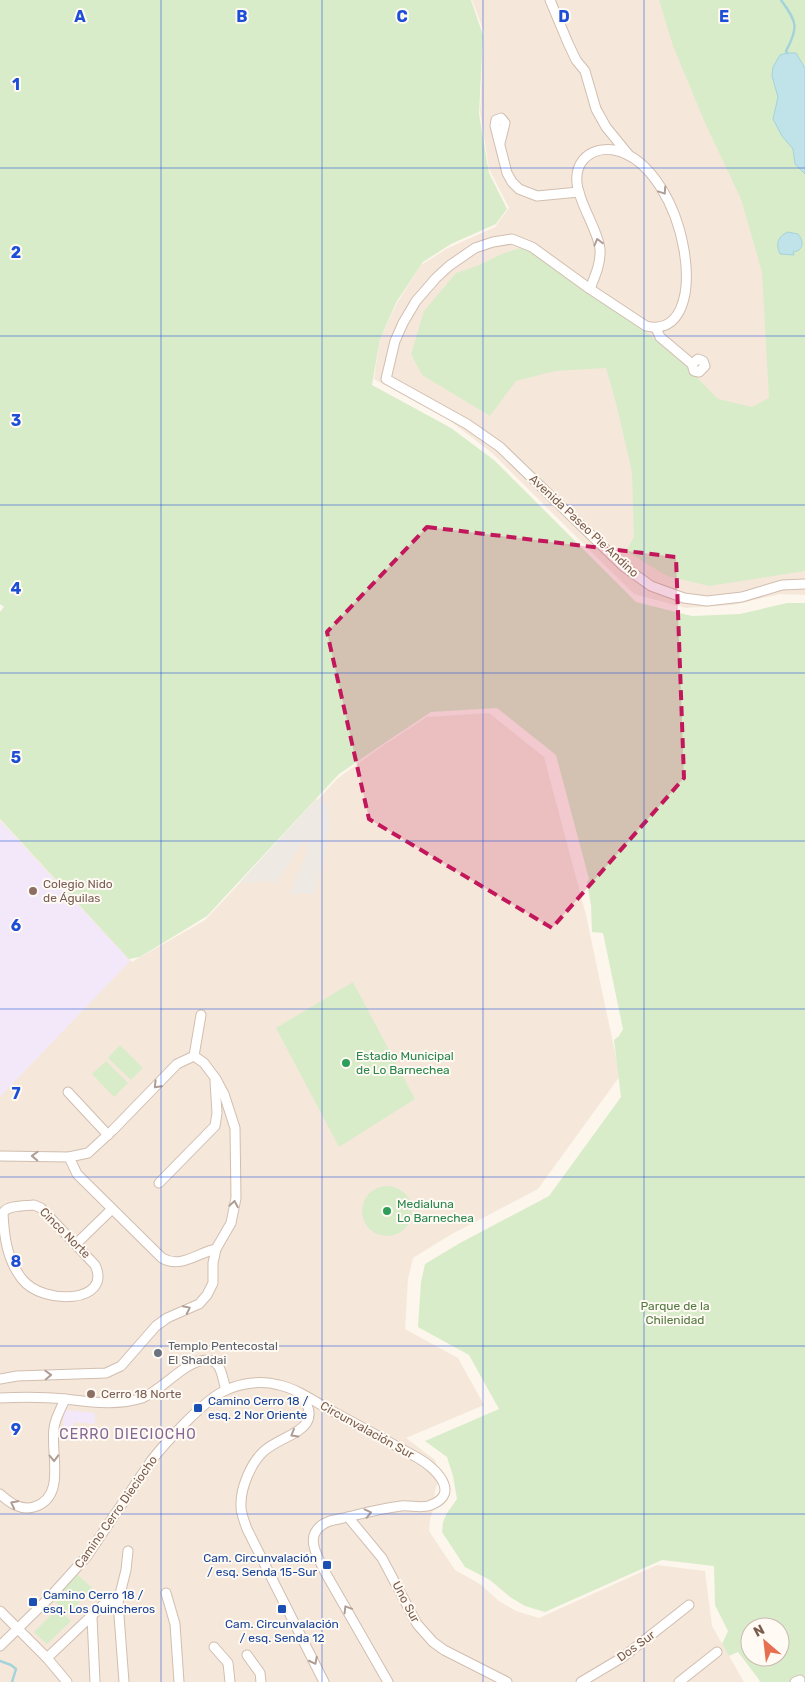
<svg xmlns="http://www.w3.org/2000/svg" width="805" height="1682" viewBox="0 0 805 1682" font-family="Rubik,sans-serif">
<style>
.residential{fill:#f5e8da}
.industrial{fill:#efe9e4}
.education{fill:#f3e8fa}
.green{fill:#d8ecc9;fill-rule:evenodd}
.water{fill:#bfe3e8;stroke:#a5d3da}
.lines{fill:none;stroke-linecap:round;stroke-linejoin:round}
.stream{stroke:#a5d3da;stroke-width:2.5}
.minor-casing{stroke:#d1beb0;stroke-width:11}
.minor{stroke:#fff;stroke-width:9}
.oneway{stroke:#af9d94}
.marked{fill:#c2185b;fill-opacity:0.2;stroke:#c2185b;stroke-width:4;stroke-dasharray:10 6;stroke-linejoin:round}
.grid{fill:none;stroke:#1d4ed8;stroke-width:1;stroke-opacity:0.55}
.education-dot{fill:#8d6e63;stroke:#fffaf3;stroke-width:2}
.leisure-dot{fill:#2e9e5b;stroke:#fffaf3;stroke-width:2}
.worship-dot{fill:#6b7280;stroke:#fffaf3;stroke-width:2}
.transit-dot{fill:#1a4fb4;stroke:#fffaf3;stroke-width:2}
.labels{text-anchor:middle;stroke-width:4;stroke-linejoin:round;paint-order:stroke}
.street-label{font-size:12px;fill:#7a5c4d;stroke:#fffaf3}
.education-label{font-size:12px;fill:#785e54;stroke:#fffaf3;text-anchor:start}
.leisure-label{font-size:12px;fill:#27864d;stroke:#fffaf3;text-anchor:start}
.park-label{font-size:12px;fill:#537a41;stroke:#fffaf3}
.worship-label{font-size:12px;fill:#5b616d;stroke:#fffaf3;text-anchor:start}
.transit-label{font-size:12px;fill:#164399;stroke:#fffaf3;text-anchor:start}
.neighbourhood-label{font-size:14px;letter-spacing:1px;fill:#846695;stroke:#fffaf3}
.grid-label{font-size:16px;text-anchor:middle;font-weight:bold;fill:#1d4ed8;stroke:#fffaf3;stroke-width:4;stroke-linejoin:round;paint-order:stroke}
</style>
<rect width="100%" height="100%" fill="#fdf6ec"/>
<g class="residential">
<polygon points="472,0 805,0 805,595 780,594 733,605 686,608 634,594 492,453 449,420 374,379 380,339 397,303 421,265 448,248 495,227 509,208 489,169 480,112 484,32"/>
<polygon points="489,713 544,757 586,915 620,1076 538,1189 450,1235 413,1258 408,1279 405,1329 458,1358 484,1405 406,1438 435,1460 440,1476 435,1491 434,1508 430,1519 429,1531 455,1570 480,1584 499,1601 516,1611 539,1618 657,1565 705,1571 712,1626 744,1682 0,1682 0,820 132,962 205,920 338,778 384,745 427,717"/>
</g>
<polygon class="industrial" points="316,799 327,804 330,818 326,850 314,894 289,894 307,854 306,839 303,842 276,884 266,881 249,883 240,882"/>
<g class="education">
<polygon points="0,821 130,961 0,1097"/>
<polygon points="64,1410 95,1413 95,1424 74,1422 73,1438 63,1437"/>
</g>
<g class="green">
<path d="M 0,0 L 471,0 L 483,35 L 479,114 L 489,173 L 507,209 L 496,224 L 451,244 L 423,262 L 397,301 L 380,339 L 372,385 L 451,428 L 494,460 L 636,602 L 692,616 L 740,614 L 787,603 L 805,603 L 805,1682 L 759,1682 L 760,1681 L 738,1652 L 729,1656 L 722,1644 L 728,1631 L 715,1605 L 714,1566 L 662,1560 L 545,1612 L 525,1606 L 510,1597 L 490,1580 L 465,1567 L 442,1532 L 443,1522 L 447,1513 L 457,1499 L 453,1476 L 447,1457 L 425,1441 L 499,1409 L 469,1355 L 418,1327 L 421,1282 L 425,1264 L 460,1243 L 549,1196 L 621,1097 L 614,1040 L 619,1036 L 623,1029 L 603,933 L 592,932 L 591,905 L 587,882 L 589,879 L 556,755 L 497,708 L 431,712 L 386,742 L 339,774 L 207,916 L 140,957 L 129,959 L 0,819 L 0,612 L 4,607 L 0,604 ZM 750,1627 L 780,1627 L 780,1657 L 750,1657 Z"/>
<polygon points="659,0 805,0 805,571 709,586 667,576 626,551 634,537 632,472 616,403 606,368 555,371 516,381 490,416 422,375 411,354 424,311 456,273 477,266 504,253 524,247 580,288 627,317 675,355 718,399 752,407 769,398 762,272 741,199 706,125 673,46"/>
<polygon points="353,982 415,1099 339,1147 276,1028"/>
<polygon points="120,1045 143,1068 131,1080 108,1058"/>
<polygon points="106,1061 128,1083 114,1097 92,1074"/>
<circle cx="387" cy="1211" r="25"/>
<polygon points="76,1573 92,1588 69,1614 52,1599"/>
<polygon points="58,1608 71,1621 47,1644 34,1632"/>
</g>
<g class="water">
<polygon points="787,53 796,53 805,68 805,174 795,164 793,149 782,136 773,119 778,97 772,76 773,67 780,55"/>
<path d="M 788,232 L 798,234 C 804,241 804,251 793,252 L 794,255 L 780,254 C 775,244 778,236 788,232 Z"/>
</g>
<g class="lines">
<g class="stream">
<path d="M 781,0 C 797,22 799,27 786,51 L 787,53"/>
<polyline points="0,1661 11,1665 16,1669 12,1682"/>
</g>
<defs>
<g id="minor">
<polyline points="550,0 568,43 576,60 585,71 596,109 606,127 628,154"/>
<polyline points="500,143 505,123 501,118 496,120 495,126 507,173 512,182 519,189 537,196 579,192"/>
<path d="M 590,289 C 595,276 601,263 600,249 C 597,222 563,185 583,160 C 591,151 603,148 614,150 C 688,165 716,343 646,326 L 590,289 L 532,247 L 512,239 L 493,242 L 475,248 L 449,266 L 436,278 L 416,301 L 403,323 L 395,341 L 386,379 L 467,424 L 500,447 L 623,566 L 651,586 L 684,598 L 707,601 L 742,597 L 782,585 L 805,584"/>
<polyline points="656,328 660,337 692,364 694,371 699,372 705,366 703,361 698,359 692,364"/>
<polyline points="194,1056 201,1015"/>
<polyline points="68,1092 108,1135"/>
<polyline points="0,1156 69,1157 88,1153 113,1130 177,1064 194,1056"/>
<path d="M 69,1157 L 77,1174 L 162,1258 C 181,1269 197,1253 216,1249"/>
<polyline points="159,1183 215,1126 217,1113 215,1081"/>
<path d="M 34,1205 L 41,1208 L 95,1265 C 113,1303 43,1306 22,1279 C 7,1260 4,1236 3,1213 C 7,1205 24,1206 34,1205 Z"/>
<polyline points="76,1244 112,1209"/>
<polyline points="0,1379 17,1376 106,1373 121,1366 156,1326 167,1318 199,1304 207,1295 213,1283 213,1263 216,1249 231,1223 236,1198 235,1128 224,1094 216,1079 204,1063 194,1056"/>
<path d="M 301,1394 C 327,1431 284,1433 264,1451 C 251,1463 240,1488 241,1507 C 241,1514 245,1523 247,1529 L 324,1682"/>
<path d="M 0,1398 C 22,1397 44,1397 65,1399 C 91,1402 117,1406 142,1398 C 163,1390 186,1359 208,1360 C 222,1361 222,1378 226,1390"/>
<path d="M 0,1494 C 9,1502 20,1511 34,1507 C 67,1497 50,1453 54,1428 C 55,1418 61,1409 65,1399"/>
<polyline points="348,1517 382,1558 417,1624 433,1642 444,1650 507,1682"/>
<polyline points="166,1593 175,1624 179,1682"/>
<polyline points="0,1611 47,1658 67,1682"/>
<polyline points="92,1617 95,1682"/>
<path d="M 0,1646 L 50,1597 L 87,1556 L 151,1461 C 166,1442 205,1399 226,1390 C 242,1383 262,1380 279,1385 C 297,1389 314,1401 330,1410 C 360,1426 389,1442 418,1458 C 434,1467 462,1493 431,1505 C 422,1509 411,1505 401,1506 C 385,1508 368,1512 352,1516 C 345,1518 337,1519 330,1521 C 324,1523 318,1527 315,1533 C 309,1544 320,1561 325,1572 L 388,1682"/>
<polyline points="214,1647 228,1663 230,1682"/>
<polyline points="247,1655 260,1673 261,1682"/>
<polyline points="47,1658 105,1603 109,1601 118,1602"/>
<polyline points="124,1682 118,1602 126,1570 128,1551"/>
<polyline points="581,1682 623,1657 689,1605"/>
<polyline points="679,1682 717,1652"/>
<polyline points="795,1682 800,1680"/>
</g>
</defs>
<use href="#minor" class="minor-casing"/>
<use href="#minor" class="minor"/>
</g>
<defs><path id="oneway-chevron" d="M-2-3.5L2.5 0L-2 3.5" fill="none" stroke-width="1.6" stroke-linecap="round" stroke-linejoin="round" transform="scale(1.25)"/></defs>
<g class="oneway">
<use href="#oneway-chevron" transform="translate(663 191) rotate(56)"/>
<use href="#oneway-chevron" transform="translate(598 242) rotate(-105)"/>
<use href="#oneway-chevron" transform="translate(157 1085) rotate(134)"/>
<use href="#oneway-chevron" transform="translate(35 1156) rotate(-178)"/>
<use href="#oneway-chevron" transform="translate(234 1204) rotate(-80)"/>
<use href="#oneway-chevron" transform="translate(187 1309) rotate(-26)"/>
<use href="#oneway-chevron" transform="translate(48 1375) rotate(-2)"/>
<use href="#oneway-chevron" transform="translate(294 1434) rotate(150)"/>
<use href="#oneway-chevron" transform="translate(54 1458) rotate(89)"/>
<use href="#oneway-chevron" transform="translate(14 1504) rotate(-153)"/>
<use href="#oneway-chevron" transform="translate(368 1513) rotate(-13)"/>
<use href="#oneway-chevron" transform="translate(347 1609) rotate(-121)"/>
<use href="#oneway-chevron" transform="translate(314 1661) rotate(63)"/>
</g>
<path class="marked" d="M 427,527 L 676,557 L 684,778 L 552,928 L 369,819 L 327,632 Z"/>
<path class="grid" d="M 161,0 L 161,1682M 322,0 L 322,1682M 483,0 L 483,1682M 644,0 L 644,1682M 0,168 L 805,168M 0,336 L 805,336M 0,505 L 805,505M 0,673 L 805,673M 0,841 L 805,841M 0,1009 L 805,1009M 0,1177 L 805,1177M 0,1346 L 805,1346M 0,1514 L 805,1514"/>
<g class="education-dot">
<circle cx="33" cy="891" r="5"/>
<circle cx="91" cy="1394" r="5"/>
</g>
<g class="leisure-dot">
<circle cx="346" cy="1063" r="5"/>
<circle cx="387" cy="1211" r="5"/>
</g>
<circle class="worship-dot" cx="158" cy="1353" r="5"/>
<g class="transit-dot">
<rect x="193" y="1403" width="10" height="10" rx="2.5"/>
<rect x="322" y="1560" width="10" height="10" rx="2.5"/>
<rect x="28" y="1597" width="10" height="10" rx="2.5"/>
<rect x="277" y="1604" width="10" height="10" rx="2.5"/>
</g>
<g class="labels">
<g class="street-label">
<text transform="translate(584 526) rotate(43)" y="4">Avenida Paseo Pie Andino</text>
<text transform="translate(65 1233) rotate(45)" y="4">Cinco Norte</text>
<text transform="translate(367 1430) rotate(29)" y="4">Circunvalación Sur</text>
<text transform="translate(116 1512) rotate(-55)" y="4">Camino Cerro Dieciocho</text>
<text transform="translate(406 1602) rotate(62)" y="4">Uno Sur</text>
<text transform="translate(636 1646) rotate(-36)" y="4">Dos Sur</text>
</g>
<g class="education-label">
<text x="43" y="888">Colegio Nido<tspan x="43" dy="14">de Águilas</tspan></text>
<text x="101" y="1398">Cerro 18 Norte</text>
</g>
<g class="leisure-label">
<text x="356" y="1060">Estadio Municipal<tspan x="356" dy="14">de Lo Barnechea</tspan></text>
<text x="397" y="1208">Medialuna<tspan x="397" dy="14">Lo Barnechea</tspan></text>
</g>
<g class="park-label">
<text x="675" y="1310">Parque de la<tspan x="675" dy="14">Chilenidad</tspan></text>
</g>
<g class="worship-label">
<text x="168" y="1350">Templo Pentecostal<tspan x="168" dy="14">El Shaddai</tspan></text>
</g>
<g class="transit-label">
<text x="208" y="1405">Camino Cerro 18 /<tspan x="208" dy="14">esq. 2 Nor Oriente</tspan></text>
<text x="317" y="1562" text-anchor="end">Cam. Circunvalación<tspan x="317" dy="14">/ esq. Senda 15-Sur</tspan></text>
<text x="43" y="1599">Camino Cerro 18 /<tspan x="43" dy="14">esq. Los Quincheros</tspan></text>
<text x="282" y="1628" text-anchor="middle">Cam. Circunvalación<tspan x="282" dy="14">/ esq. Senda 12</tspan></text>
</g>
<g class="neighbourhood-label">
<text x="128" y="1439">CERRO DIECIOCHO</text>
</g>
</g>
<g class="grid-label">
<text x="80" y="22">A</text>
<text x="242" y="22">B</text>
<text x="402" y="22">C</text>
<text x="564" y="22">D</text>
<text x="724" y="22">E</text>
<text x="16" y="90">1</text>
<text x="16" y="258">2</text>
<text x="16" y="426">3</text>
<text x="16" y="594">4</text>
<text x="16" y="763">5</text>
<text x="16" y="931">6</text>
<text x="16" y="1099">7</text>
<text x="16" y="1267">8</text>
<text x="16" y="1435">9</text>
</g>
<g transform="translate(765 1642) rotate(332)"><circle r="24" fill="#fffaf3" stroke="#cabbb1"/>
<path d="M0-4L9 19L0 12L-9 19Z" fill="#e76f51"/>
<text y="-8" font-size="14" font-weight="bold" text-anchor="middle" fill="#7a5c4d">N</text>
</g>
</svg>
